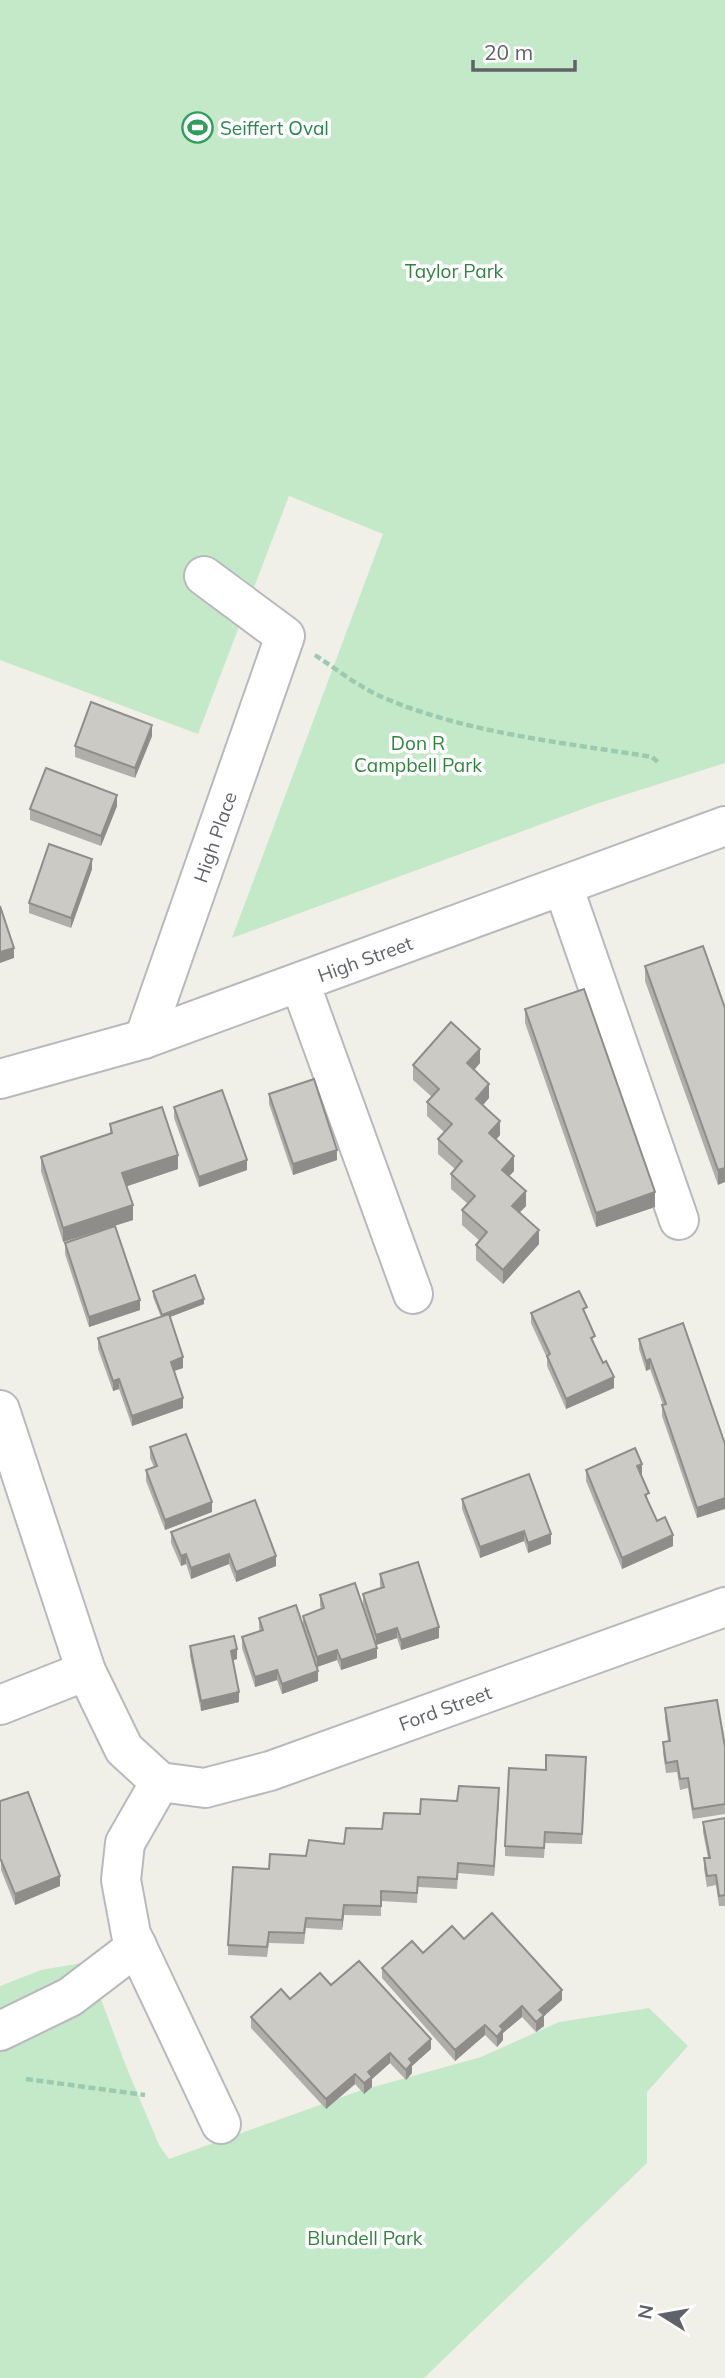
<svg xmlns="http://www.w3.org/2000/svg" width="725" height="2378" viewBox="0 0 725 2378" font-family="Mulish,sans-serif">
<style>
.green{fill:#c4e9c8}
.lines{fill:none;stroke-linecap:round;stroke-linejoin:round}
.minor-casing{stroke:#b8b9be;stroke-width:42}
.path{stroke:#9dcaaf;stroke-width:4.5;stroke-dasharray:7 3.5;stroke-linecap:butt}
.minor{stroke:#fff;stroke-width:38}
.wall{fill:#afaea9}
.shaded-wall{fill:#8f8d8a}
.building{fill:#cccac5;stroke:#8f8d8a;stroke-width:2}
.labels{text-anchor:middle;stroke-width:7;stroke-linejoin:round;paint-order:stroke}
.leisure-label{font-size:19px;fill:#27864d;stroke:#fff;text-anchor:start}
.park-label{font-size:19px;fill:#328340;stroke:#fff}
.street-label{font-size:19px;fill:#5f6268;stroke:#fff}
</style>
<rect width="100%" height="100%" fill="#f1f0e8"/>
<g class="green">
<polygon points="0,0 725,0 725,763 596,804 232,938 383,534 289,496 198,734 0,660"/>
<polygon points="87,1962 126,2066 159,2145 169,2159 359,2091 481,2057 559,2022 649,2008 688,2046 647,2092 647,2163 424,2378 0,2378 0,1986 41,1970"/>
</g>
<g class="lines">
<defs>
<g id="minor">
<polyline points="563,886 679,1220"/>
<polyline points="300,983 413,1294"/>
<polyline points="144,1039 285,636 204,576"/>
<polyline points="0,1079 144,1039 725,826"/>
<polyline points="0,1410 86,1671 124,1749 160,1782 205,1788 270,1771 725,1607"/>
<polyline points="0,1705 86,1671"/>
<polyline points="160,1782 125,1843 121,1880 131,1934 221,2124"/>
<polyline points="0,2031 70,1997 137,1946"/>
</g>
</defs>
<use href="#minor" class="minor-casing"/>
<g class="path">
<path d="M 315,655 C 336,669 359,687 382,697 C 468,734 562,742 652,757 L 659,763"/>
<polyline points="26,2079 145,2095"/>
</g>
<use href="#minor" class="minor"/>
</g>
<g class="wall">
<polygon points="152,736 135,778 75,757 75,746"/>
<polygon points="117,806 101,846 30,820 30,809"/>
<polygon points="92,869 71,928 29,913 29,903"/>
<polygon points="645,966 725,1008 718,1185 645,981"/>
<polygon points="525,1009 655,1207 596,1227 525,1023"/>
<polygon points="480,1063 474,1070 489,1098 483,1105 500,1135 496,1140 514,1171 509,1176 526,1206 520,1212 539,1244 503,1284 476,1260 476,1245 480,1241 462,1225 462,1210 468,1204 451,1189 451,1174 455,1169 438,1154 438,1139 444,1132 427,1116 427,1102 432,1097 413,1080 413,1065"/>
<polygon points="269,1094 337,1160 293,1175 269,1104"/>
<polygon points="174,1107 247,1170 199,1187 174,1118"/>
<polygon points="110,1124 178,1169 126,1186 133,1220 63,1242 41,1171 41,1157 110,1134"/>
<polygon points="65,1243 140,1310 89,1327 65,1254"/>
<polygon points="153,1291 204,1304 170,1317 183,1368 174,1371 183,1408 132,1426 119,1389 113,1391 98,1349 98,1338 161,1317 153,1297"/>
<polygon points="531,1313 586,1317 595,1346 614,1388 566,1409 547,1366 547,1358 531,1323"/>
<polygon points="639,1339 725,1444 697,1518 662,1416 662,1405 663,1405 650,1369 646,1371 639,1349"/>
<polygon points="150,1447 212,1512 165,1530 146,1481 146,1470 154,1467 150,1458"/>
<polygon points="586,1470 642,1474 641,1475 649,1503 657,1521 673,1546 622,1569 586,1481"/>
<polygon points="462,1499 551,1544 528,1553 524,1541 480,1558 462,1509"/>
<polygon points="171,1532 276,1566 236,1582 229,1564 191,1579 186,1564 181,1566 171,1543"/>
<polygon points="380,1574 439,1638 401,1650 397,1638 376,1645 363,1605 363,1594 381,1588 380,1585"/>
<polygon points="320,1595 377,1658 341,1670 337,1660 317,1667 318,1681 282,1694 277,1680 255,1687 242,1648 242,1637 260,1631 259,1628 259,1618 303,1625 303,1616 321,1609 320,1606"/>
<polygon points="190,1646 237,1659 233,1660 239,1702 201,1711 190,1656"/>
<polygon points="665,1708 725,1747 725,1814 693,1819 688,1788 680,1790 677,1772 666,1773 663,1753 663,1742 668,1741 665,1718"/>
<polygon points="586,1757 582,1844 545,1843 544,1858 505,1856 505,1846 546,1770"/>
<polygon points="499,1798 494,1876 458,1873 457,1889 418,1887 417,1903 381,1901 381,1916 344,1915 342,1930 306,1928 304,1944 269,1943 267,1957 228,1955 228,1945 269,1869 344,1844 382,1829 457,1801"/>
<polygon points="0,1801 60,1886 15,1905 1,1870"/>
<polygon points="725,1818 725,1906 719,1906 716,1885 707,1887 704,1869 704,1858 708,1858 703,1832 703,1822"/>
<polygon points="464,1939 562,2000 544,2016 544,2026 536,2032 522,2017 503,2033 503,2040 497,2047 485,2035 455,2061 382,1978 382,1968 423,1953"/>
<polygon points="331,1985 431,2049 412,2066 412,2073 406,2080 390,2063 372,2079 372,2087 364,2094 355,2084 326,2109 251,2028 251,2017 290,1999"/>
</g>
<g class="shaded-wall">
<polygon points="152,725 152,736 135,778 135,768"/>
<polygon points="117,795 117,806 101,846 101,836"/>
<polygon points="92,859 92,869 71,928 71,918"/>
<polygon points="14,948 14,958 0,963 0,952"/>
<polygon points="480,1049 480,1063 467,1078 467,1063"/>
<polygon points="489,1084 489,1098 476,1113 476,1099"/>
<polygon points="500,1121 500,1135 489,1147 489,1133"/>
<polygon points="337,1150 337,1160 293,1175 293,1164"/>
<polygon points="178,1155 178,1169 122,1188 122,1173"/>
<polygon points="514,1156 514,1171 502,1184 502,1170"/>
<polygon points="247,1160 247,1170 199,1187 199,1177"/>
<polygon points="725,1168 725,1182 718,1185 718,1170"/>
<polygon points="526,1191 526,1206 512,1220 512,1206"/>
<polygon points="655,1192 655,1207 596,1227 596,1213"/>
<polygon points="133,1205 133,1220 63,1242 63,1228"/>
<polygon points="539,1230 539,1244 503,1284 503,1270"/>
<polygon points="204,1299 204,1304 162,1320 162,1315"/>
<polygon points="140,1300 140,1310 89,1327 89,1317"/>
<polygon points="183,1357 183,1368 171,1372 171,1362"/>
<polygon points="650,1359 650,1369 646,1371 646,1361"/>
<polygon points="614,1377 614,1388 566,1409 566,1399"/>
<polygon points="119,1379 119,1389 113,1391 113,1381"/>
<polygon points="183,1398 183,1408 132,1426 132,1416"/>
<polygon points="642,1464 642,1474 637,1477 637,1466"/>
<polygon points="725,1498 725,1509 697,1518 697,1508"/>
<polygon points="212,1502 212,1512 165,1530 165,1520"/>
<polygon points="524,1531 524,1541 480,1558 480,1547"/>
<polygon points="551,1534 551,1544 528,1553 528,1543"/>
<polygon points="673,1535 673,1546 622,1569 622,1558"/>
<polygon points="186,1554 186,1564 181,1566 181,1556"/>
<polygon points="229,1554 229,1564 191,1579 191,1568"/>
<polygon points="276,1556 276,1566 236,1582 236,1572"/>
<polygon points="439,1627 439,1638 401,1650 401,1640"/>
<polygon points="397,1628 397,1638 376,1645 376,1635"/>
<polygon points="377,1648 377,1658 341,1670 341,1660"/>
<polygon points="237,1649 237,1659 231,1661 231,1651"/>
<polygon points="337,1650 337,1660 317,1667 317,1657"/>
<polygon points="277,1670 277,1680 255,1687 255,1677"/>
<polygon points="318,1671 318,1681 282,1694 282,1684"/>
<polygon points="239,1692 239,1702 201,1711 201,1701"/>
<polygon points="499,1788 499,1798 494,1876 494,1866"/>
<polygon points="60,1876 60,1886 15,1905 15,1894"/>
<polygon points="344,1905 344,1915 342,1930 342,1920"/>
<polygon points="562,1990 562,2000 544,2016 544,2026 536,2032 536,2022 539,2010"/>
<polygon points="522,2006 522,2017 503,2033 503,2040 497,2047 497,2037 500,2026"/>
<polygon points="485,2025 485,2035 455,2061 455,2050"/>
<polygon points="431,2039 431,2049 412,2066 412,2073 406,2080 406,2070 409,2059"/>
<polygon points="390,2053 390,2063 372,2079 372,2087 364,2094 364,2083 368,2072"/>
<polygon points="355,2074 355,2084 326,2109 326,2099"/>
</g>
<g class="building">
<polygon points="91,702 152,725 135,768 75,746"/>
<polygon points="46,768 117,795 101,836 30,809"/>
<polygon points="49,844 92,859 71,918 29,903"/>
<polygon points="0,906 14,948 0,952"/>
<polygon points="703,946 725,1008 725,1168 718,1170 645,966"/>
<polygon points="584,989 655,1192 596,1213 525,1009"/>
<polygon points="451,1022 480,1049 467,1063 489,1084 476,1099 500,1121 489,1133 514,1156 502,1170 526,1191 512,1206 539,1230 503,1270 476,1245 487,1232 462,1210 475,1196 451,1174 462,1161 438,1139 452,1124 427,1102 439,1089 413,1065"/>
<polygon points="314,1079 337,1150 293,1164 269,1094"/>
<polygon points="222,1090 247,1160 199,1177 174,1107"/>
<polygon points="162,1107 178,1155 122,1173 133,1205 63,1228 41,1157 112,1133 110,1124"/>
<polygon points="115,1226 140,1300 89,1317 65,1243"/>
<polygon points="195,1275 204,1299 162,1315 153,1291"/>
<polygon points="579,1291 587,1307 583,1309 595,1336 591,1338 603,1363 606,1361 614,1377 566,1399 547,1356 550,1354 531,1313"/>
<polygon points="169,1314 183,1357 171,1362 183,1398 132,1416 119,1379 113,1381 98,1338"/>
<polygon points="683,1323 725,1444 725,1498 697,1508 662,1405 666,1404 650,1359 646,1361 639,1339"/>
<polygon points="186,1434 212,1502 165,1520 146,1470 157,1466 150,1447"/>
<polygon points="635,1448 642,1464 637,1466 649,1493 645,1495 657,1521 665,1517 673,1535 622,1558 586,1470"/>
<polygon points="529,1474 551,1534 528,1543 524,1531 480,1547 462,1499"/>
<polygon points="255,1500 276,1556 236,1572 229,1554 191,1568 186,1554 181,1556 171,1532"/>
<polygon points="418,1562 439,1627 401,1640 397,1628 376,1635 363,1594 384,1587 380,1574"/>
<polygon points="355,1583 377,1648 341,1660 337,1650 317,1657 303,1616 324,1608 320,1595"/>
<polygon points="296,1605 318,1671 282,1684 277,1670 255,1677 242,1637 263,1630 259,1618"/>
<polygon points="234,1636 237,1649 231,1651 239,1692 201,1701 190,1646"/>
<polygon points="717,1700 725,1747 725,1804 693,1809 688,1778 680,1779 677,1761 666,1763 663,1742 670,1741 665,1708"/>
<polygon points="546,1755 586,1757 582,1834 545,1832 544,1848 505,1846 509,1768 546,1770"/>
<polygon points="459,1786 499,1788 494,1866 458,1863 457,1879 418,1877 417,1893 381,1891 381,1906 344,1905 342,1920 306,1918 304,1933 269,1932 267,1947 228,1945 233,1867 269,1869 270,1854 306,1856 309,1840 344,1844 346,1828 382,1829 384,1813 420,1814 421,1799 457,1801"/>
<polygon points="28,1792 60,1876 15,1894 1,1860 0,1860 0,1801"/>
<polygon points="725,1818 725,1895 719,1896 716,1875 707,1876 704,1858 710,1858 703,1822"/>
<polygon points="492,1913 562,1990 539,2010 544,2015 536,2022 522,2006 500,2026 503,2029 497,2037 485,2025 455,2050 382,1968 412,1941 423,1953 452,1926 464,1939"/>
<polygon points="359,1961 431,2039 409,2059 412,2063 406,2070 390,2053 368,2072 372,2077 364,2083 355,2074 326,2099 251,2017 281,1989 290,1999 320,1973 331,1985"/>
</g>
<defs>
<symbol id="stadium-ring" viewBox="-11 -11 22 22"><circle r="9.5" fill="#fff" stroke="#2e9e5b" stroke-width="1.5"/><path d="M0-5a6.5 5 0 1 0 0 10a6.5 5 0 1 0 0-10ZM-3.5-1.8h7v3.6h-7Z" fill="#2e9e5b"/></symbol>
</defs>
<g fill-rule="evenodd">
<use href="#stadium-ring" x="180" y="110" width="35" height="35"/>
</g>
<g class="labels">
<g class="leisure-label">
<text x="220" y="135">Seiffert Oval</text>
</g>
<g class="park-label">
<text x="454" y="278">Taylor Park</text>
<text x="418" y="750">Don R<tspan x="418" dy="22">Campbell Park</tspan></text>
<text x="365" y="2245">Blundell Park</text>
</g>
<g class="street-label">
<text transform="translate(215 837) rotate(-71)" y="7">High Place</text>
<text transform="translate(365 959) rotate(-20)" y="7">High Street</text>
<text transform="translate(445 1708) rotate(-20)" y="7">Ford Street</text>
</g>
</g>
<g transform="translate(662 2315) rotate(281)" stroke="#ffffff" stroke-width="5" paint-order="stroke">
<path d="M0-5L12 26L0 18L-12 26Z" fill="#5f6268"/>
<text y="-10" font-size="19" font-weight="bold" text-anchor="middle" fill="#5f6268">N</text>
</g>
<path d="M473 60v10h102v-10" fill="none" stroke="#5f6268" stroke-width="3.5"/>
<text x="484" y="60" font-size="21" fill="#5f6268" stroke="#ffffff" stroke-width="5" paint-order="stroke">20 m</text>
</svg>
